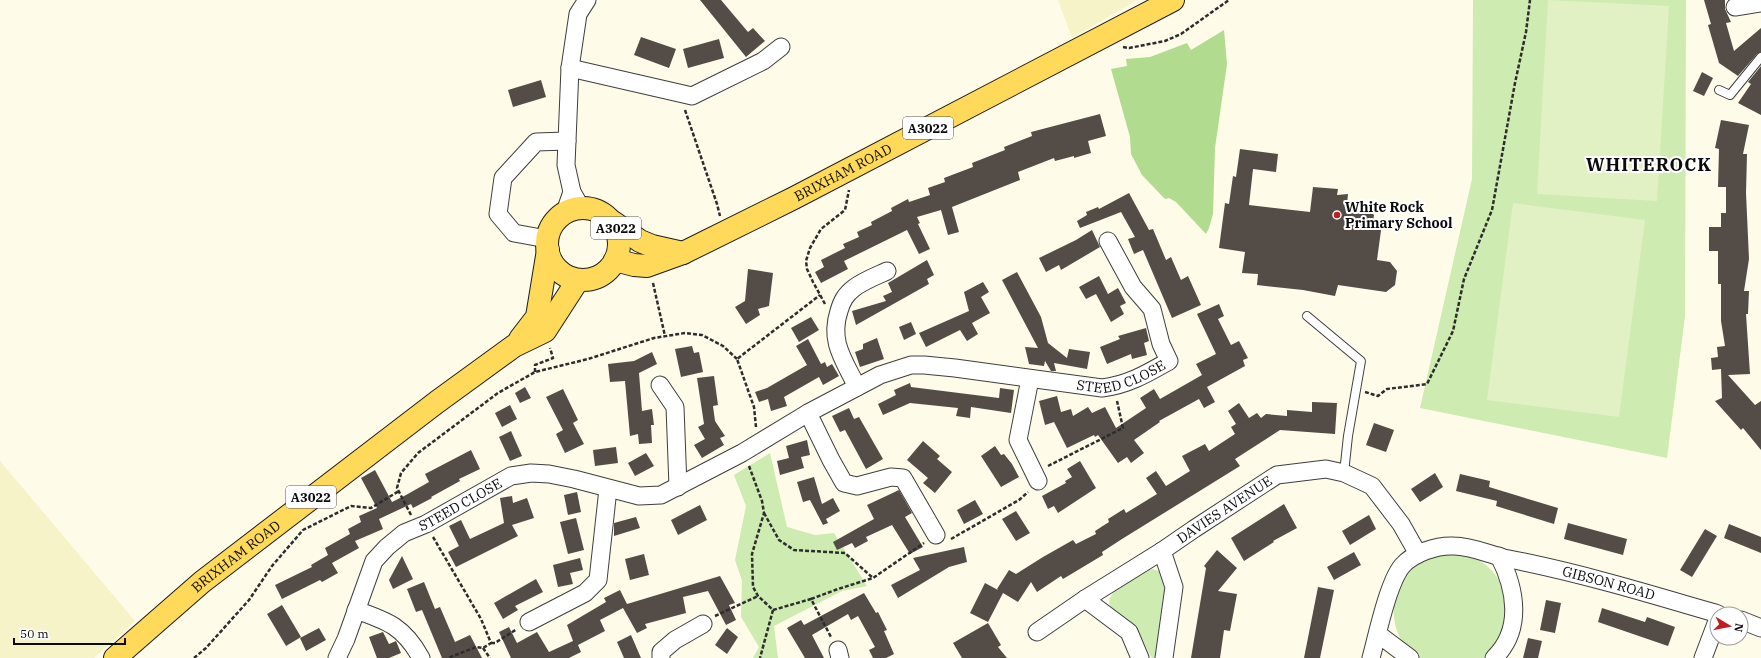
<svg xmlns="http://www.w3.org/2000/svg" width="1761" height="658" viewBox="0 0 1761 658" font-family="'IBM Plex Serif',serif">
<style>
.farmland{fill:#f6f3c8}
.green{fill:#ceebb1}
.forest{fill:#b1dc8f}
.pitch{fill:#e1f1c3}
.building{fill:#544c47}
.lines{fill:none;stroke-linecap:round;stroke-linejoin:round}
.service-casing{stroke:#3e3e3e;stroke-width:10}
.minor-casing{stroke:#3e3e3e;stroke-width:19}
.primary-casing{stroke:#1c1c1c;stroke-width:24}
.path{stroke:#2d2d2d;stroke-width:2.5;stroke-dasharray:4 2;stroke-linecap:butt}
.service{stroke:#fff;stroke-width:8}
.minor{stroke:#fff;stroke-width:17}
.primary{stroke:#ffd959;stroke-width:22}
.poi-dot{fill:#c11c22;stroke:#fff;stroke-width:1.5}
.labels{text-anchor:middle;stroke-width:4;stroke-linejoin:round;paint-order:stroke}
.shield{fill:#fff;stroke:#545454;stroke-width:1}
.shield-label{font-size:13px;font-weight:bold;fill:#0b0b0b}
.street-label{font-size:14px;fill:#0b0b0b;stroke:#fff}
.poi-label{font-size:14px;font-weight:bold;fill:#0b0b0b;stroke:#fff;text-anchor:start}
.district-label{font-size:18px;font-weight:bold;letter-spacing:1px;fill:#0b0b0b;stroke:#fff}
</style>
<rect width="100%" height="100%" fill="#fffbe9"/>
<g class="farmland">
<polygon points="1058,0 1137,0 1072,38"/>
<polygon points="0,461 135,621 94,658 0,658"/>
</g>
<g class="green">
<polygon points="1473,0 1686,0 1685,316 1667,458 1420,408 1472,179"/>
<polygon points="770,453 787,527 815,535 834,533 867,586 842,591 774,626 778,658 753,658 759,647 741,617 742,581 735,560 746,506 734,475"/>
<path d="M 1453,553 C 1459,554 1466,555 1471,557 C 1500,567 1512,599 1506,628 C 1504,635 1492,649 1487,656 L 1483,658 L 1418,658 C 1389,640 1385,592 1411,569 C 1423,558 1437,554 1453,553 Z"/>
<path d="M 1153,569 L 1161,572 C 1171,601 1162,628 1157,657 L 1152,658 C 1146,649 1141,632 1134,626 C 1128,620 1120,617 1114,611 C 1096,594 1136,578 1147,570 Z"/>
</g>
<polygon class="forest" points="1224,30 1227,64 1215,148 1213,214 1209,228 1206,234 1176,202 1169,198 1165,199 1142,175 1131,154 1130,137 1111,69 1127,66 1126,59 1150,57 1187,43 1191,50"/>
<g class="pitch">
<polygon points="1548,0 1669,6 1657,201 1537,194"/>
<polygon points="1513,203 1645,220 1619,417 1487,400"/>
</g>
<g class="building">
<polygon points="700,0 721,0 748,32 753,28 765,41 746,57"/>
<polygon points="1704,0 1725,0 1725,9 1731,22 1726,23 1734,51 1761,28 1761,52 1757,54 1738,76 1719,63 1708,25 1711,24"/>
<polygon points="641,37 676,49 669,68 634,55"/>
<polygon points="719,39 724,58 688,68 683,49"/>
<polygon points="1761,66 1761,115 1738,103 1751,84 1748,82"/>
<polygon points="1702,72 1713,78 1704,96 1693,91"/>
<polygon points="541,80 546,97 513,107 508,90"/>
<polygon points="1100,114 1106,136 1088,141 1091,153 1074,158 1074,156 1055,161 1054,158 1018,172 1020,180 952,207 959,232 948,235 941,210 917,217 920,223 918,224 930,249 919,254 907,230 844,261 848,269 821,283 815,272 824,267 821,260 845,248 843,244 859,237 857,232 872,225 871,222 892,211 891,208 908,199 909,202 930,195 928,188 945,182 944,178 973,167 972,163 1005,150 1004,147 1032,136 1031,132"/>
<polygon points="1721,120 1749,125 1743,154 1747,154 1746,193 1749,259 1744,291 1749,291 1748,314 1746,314 1750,374 1728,375 1755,405 1761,401 1761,450 1743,428 1741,430 1715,401 1722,398 1721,369 1712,370 1711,358 1718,357 1717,347 1725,346 1721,321 1721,284 1718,284 1718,251 1709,251 1709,227 1721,227 1721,213 1726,213 1726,187 1718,187 1719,149 1715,148"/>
<polygon points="1240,149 1278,154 1276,172 1253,169 1249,205 1310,212 1313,187 1338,189 1337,195 1348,194 1347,204 1365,206 1374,215 1373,222 1382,223 1377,260 1390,262 1397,271 1395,285 1386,292 1338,285 1335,296 1303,290 1257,285 1258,274 1242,273 1245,252 1219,248 1225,203 1229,204 1233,176 1236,177"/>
<polygon points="1129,193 1149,230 1153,229 1166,260 1171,257 1181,280 1188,276 1201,305 1172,318 1143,250 1134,254 1128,239 1135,237 1121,212 1080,228 1077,221 1087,215 1086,212 1098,207 1099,209"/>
<polygon points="1092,230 1100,247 1061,270 1059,265 1046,272 1039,258 1076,240"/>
<polygon points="927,260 934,275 927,279 929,284 856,325 852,311 886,301 883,296 892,292 888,283"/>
<polygon points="748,269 773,273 769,306 758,309 760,315 746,324 735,307 745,301"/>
<polygon points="1017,272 1041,317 1048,343 1067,358 1069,349 1090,352 1087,369 1054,363 1056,371 1051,371 1045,361 1044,366 1029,364 1025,347 1038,348 1002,280"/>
<polygon points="1099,276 1108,294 1118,288 1126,303 1120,306 1124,314 1111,322 1096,294 1086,299 1079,287"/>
<polygon points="983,282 989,292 981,297 990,313 972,323 978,334 967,341 960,330 926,347 919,333 969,311 964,292"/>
<polygon points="1219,304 1224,316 1218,319 1231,345 1239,341 1248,358 1243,360 1245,366 1207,387 1215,402 1204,408 1199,399 1159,421 1160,422 1134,440 1144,453 1131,463 1127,457 1118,463 1098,435 1095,437 1094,435 1067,448 1054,422 1045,425 1039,401 1057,396 1061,412 1071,409 1073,416 1088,407 1092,413 1105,407 1116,428 1146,408 1140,398 1154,389 1160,399 1202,375 1196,364 1216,354 1197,314"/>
<polygon points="811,317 819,330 799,342 791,328"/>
<polygon points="911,322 916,334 904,340 899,327"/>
<polygon points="1146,328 1149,341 1144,343 1147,355 1132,359 1131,354 1107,364 1100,347 1120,339 1118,336"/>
<polygon points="877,338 884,359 860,367 855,352 863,349 863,344"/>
<polygon points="808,339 821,364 825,362 827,367 832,364 839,376 823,385 819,377 784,397 787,406 771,411 768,399 759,402 755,392 767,388 807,365 796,346"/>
<polygon points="692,346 694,353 699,352 703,372 681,377 675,349"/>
<polygon points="652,352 657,364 639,373 642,411 652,409 654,425 651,425 652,443 639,444 638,434 630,436 625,381 610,382 608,364 634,361"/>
<polygon points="714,376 718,405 713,406 715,421 725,436 720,438 724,445 702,458 694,445 705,439 698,427 704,424 697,378"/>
<polygon points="910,383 911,387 999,398 1000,388 1014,390 1011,413 971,407 970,418 956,416 958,408 910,403 883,415 878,404 896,395 894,390"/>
<polygon points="525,387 531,398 520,403 515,393"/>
<polygon points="563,389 578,420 573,423 584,444 565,453 556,434 563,430 546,397"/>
<polygon points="1312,402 1337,403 1335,434 1280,430 1235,459 1240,466 1122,539 1102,552 1103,555 1063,579 1061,576 1037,592 1031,582 1018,602 1003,593 988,622 970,613 985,583 998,590 997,589 1009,570 1016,574 1043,557 1073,540 1076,544 1096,534 1095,531 1109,522 1108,519 1124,509 1126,513 1157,494 1146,478 1156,471 1166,486 1190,471 1182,456 1205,444 1209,451 1235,434 1231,427 1236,424 1228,411 1239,403 1249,418 1257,413 1261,418 1266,414 1287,416 1287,410 1312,412"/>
<polygon points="510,405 517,419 502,427 495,413"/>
<polygon points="849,408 854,419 859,417 883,459 866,469 845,430 840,432 832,416"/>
<polygon points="1374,423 1394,430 1386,452 1366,445"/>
<polygon points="511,431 522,456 510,461 499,437"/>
<polygon points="807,440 810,455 801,457 804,468 780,475 777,461 789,458 786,446"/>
<polygon points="923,441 940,456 937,459 952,472 935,493 923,483 928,478 907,460"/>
<polygon points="995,446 1001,455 1004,454 1012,464 1019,477 1001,487 981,456"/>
<polygon points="616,447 618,463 595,466 593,450"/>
<polygon points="471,450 480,469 459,479 460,481 431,497 432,498 413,508 410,502 411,504 379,519 383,529 355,541 359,548 332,563 338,573 322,582 320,580 282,599 275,585 312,567 311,565 328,555 325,548 350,534 348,529 361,522 359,516 377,508 361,478 375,470 392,502 406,495 429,482 425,474"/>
<polygon points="646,453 654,466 635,476 628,463"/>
<polygon points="1080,461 1096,488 1058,513 1054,506 1048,509 1042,496 1066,483 1065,481 1072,477 1067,469"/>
<polygon points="1435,473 1443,487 1420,502 1411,489"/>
<polygon points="1460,474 1490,481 1489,487 1558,508 1554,524 1496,506 1497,501 1456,491"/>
<polygon points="814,477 822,504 833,498 840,511 826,519 828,523 823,525 810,500 803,502 797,482"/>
<polygon points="899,490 912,513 905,517 923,547 910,554 892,525 866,537 868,541 855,548 852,543 837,550 833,542 874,519 867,505"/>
<polygon points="577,492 581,512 568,515 564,495"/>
<polygon points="512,496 513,503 527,498 534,518 512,525 518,536 456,567 448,552 459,546 449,526 461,520 470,539 504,523 500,498"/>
<polygon points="975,500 983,514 964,524 957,510"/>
<polygon points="1284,504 1297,528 1273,541 1274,542 1244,561 1231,538"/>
<polygon points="700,505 707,520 678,535 671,520"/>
<polygon points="1016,511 1030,533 1016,541 1002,519"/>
<polygon points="1369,515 1376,529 1350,545 1342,531"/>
<polygon points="636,517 640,528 614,536 614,523"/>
<polygon points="576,518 584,550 568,554 560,522"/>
<polygon points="1568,523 1627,539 1623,555 1564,539"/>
<polygon points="1729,524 1761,537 1761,553 1724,538"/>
<polygon points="1705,529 1717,536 1692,577 1680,570"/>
<polygon points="964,547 967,562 949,567 898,598 891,585 920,570 913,558"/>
<polygon points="1217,550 1237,568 1218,591 1237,594 1230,631 1224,630 1220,658 1191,658 1206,568 1204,566"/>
<polygon points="1354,552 1361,565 1334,580 1327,567"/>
<polygon points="644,554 649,575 630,580 625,559"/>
<polygon points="402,556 413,579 393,589 389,580"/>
<polygon points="580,558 583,570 570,573 573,584 558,587 553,565"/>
<polygon points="720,576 735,603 729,605 736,620 726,625 708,591 683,597 686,613 645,624 647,628 637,633 623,608 600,620 605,631 578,645 581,652 569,658 511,658 499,632 509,627 517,643 537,632 549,652 573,641 567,625 606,602 604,598 620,590 627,604"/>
<polygon points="536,579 543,592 515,606 518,610 503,619 494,603"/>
<polygon points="424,582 435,609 440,607 455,642 470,635 482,658 442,658 422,610 416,612 407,589"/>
<polygon points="1318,587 1334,590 1320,658 1304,658"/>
<polygon points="864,593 876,613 878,612 887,630 884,631 894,654 886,658 873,658 869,650 875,647 858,616 851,620 848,614 812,635 824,658 805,658 787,628 801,620 804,625"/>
<polygon points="1546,600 1561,603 1555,633 1540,630"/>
<polygon points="282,605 301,637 286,646 267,614"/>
<polygon points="1602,608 1645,622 1647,617 1675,627 1668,646 1598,622"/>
<polygon points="988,623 1001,645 998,647 1007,658 962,658 953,643"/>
<polygon points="319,628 326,640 306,651 300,638"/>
<polygon points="727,628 738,637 727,654 715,645"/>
<polygon points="383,632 389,644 396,641 401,653 389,658 377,658 369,637"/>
<polygon points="631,635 641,658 624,658 617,642"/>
<polygon points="1528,638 1542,641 1538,658 1523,658"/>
</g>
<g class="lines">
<defs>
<g id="service">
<polyline points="1719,90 1730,95 1761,57"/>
<polyline points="1307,316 1361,361 1348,436 1344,473"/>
</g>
<g id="minor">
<polyline points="1735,7 1761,3"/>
<polyline points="570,68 692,96 763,61 781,47"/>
<polyline points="581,208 572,192 566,165 570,68 578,14 587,0"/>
<polyline points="565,212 572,192"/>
<polyline points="547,239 514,233 498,214 503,178 536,142 567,141"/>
<polyline points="1030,379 1018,440 1038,481"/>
<polyline points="660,385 675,407 678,487"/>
<path d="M 857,387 C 844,360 829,342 839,311 C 842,301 845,295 854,288 C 863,281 876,276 887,271"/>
<polyline points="808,413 831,460 844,483 857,486 891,477 903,478 936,535"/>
<polyline points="1162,551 1174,587 1164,658"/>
<polyline points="1085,599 1129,632 1140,658"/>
<path d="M 356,610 C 388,621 404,627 421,658"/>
<polyline points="1741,620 1761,628"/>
<polyline points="529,622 585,593 598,580 608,489"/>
<path id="s1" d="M 1037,632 L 1085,599 L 1162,551 L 1194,529 L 1277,475 L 1326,469 L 1344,473 L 1372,486 L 1401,524 L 1418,554"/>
<polyline points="1378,634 1410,658"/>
<polyline points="838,650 840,658"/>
<path id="s2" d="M 337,658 L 346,639 L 374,561 L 387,547 L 404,533 L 426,524 L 511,476 L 531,473 L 549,474 L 574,479 L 639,496 L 661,495 L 742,453 L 808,413 L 880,375 L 911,365 L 924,365 L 955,368 L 1102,388 C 1128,385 1148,373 1169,361 L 1161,344 L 1152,309 L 1133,287 L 1108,241"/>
<polyline points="661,658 661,652 675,640 703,624"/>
<path id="s3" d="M 1371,658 C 1377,636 1388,583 1402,566 C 1413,553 1437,545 1454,546 C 1471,546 1488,554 1504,558 C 1577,572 1647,593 1718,614"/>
<path d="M 1494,658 C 1523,630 1516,589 1499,556"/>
<polyline points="1703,658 1717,621"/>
</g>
<g id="primary">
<circle cx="583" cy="244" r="36"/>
<polyline points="613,222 640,241 652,246 683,253"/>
<path id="s4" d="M 615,260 L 634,265 L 647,266 L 683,253 L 794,198 L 1173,0"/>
<polyline points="520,339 537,317 548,250"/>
<path id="s5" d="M 115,658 L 202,582 L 437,402 L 514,346 L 545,331 L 578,280"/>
</g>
</defs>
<use href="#service" class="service-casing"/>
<use href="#minor" class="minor-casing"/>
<use href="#primary" class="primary-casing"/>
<g class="path">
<polyline points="1123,47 1129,48 1165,41 1181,34 1229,0"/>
<polyline points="685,110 717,204 720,216"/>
<polyline points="653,283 665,336"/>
<polyline points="825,304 813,282 807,269 806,261 810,248 821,229 845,210 849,190"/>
<polyline points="535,372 535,365 553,358 550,348"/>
<polyline points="1365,392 1378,396 1387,389 1427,384 1453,331 1464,279 1492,210 1515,83 1526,32 1530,0"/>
<polyline points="756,427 754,407 737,359 820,295"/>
<polyline points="749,466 762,501 764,513 752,554 753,587 758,596 773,610 760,658"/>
<polyline points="1048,466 1123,428 1117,401"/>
<polyline points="764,513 779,540 794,550 845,553 873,578"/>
<polyline points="411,515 397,488 401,473 418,453 498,393 535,372 588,359 654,338 685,333 702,335 723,346 737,359"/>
<polyline points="433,537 481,619 491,643 483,648 476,647 448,658"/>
<polyline points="951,539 1019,500 1028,492"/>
<polyline points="811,599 838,589 873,578 924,543"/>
<polyline points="773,610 811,599 831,637"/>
<polyline points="715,616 758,596"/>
<polyline points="491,643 495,643 517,629"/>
<polyline points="483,648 490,658"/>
<polyline points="194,658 206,648 249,600 272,566 303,530 351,506 371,508 399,491"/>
</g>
<use href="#service" class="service"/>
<use href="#minor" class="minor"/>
<use href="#primary" class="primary"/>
</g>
<circle class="poi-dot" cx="1337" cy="215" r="4"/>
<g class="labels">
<g class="shield">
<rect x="903" y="117" width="50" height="22" rx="3"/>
<rect x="591" y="217" width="50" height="22" rx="3"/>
<rect x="286" y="486" width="50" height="22" rx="3"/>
</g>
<g class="shield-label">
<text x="928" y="133">A3022</text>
<text x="616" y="233">A3022</text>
<text x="311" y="502">A3022</text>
</g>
<g class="street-label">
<text dy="5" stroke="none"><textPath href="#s4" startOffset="250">BRIXHAM ROAD</textPath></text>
<text dy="5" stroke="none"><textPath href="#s2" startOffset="915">STEED CLOSE</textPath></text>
<text dy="5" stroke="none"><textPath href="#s2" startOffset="208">STEED CLOSE</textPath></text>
<text dy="5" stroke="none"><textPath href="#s1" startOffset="224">DAVIES AVENUE</textPath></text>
<text dy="5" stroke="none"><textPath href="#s5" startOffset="158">BRIXHAM ROAD</textPath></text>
<text dy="5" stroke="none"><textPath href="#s3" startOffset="314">GIBSON ROAD</textPath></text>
</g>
<g class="poi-label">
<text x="1345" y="212">White Rock<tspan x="1345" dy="16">Primary School</tspan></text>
</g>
<g class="district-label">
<text x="1649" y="171">WHITEROCK</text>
</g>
</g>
<g transform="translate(1729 626) rotate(100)"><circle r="19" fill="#ffffff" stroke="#9d9d9d"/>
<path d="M0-3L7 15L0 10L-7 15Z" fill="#c11c22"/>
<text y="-6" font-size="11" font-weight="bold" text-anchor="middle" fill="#0b0b0b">N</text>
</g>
<path d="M14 638v6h111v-6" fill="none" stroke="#0b0b0b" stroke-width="2"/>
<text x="20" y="638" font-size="12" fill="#0b0b0b" stroke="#ffffff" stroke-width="3" paint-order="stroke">50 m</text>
</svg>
